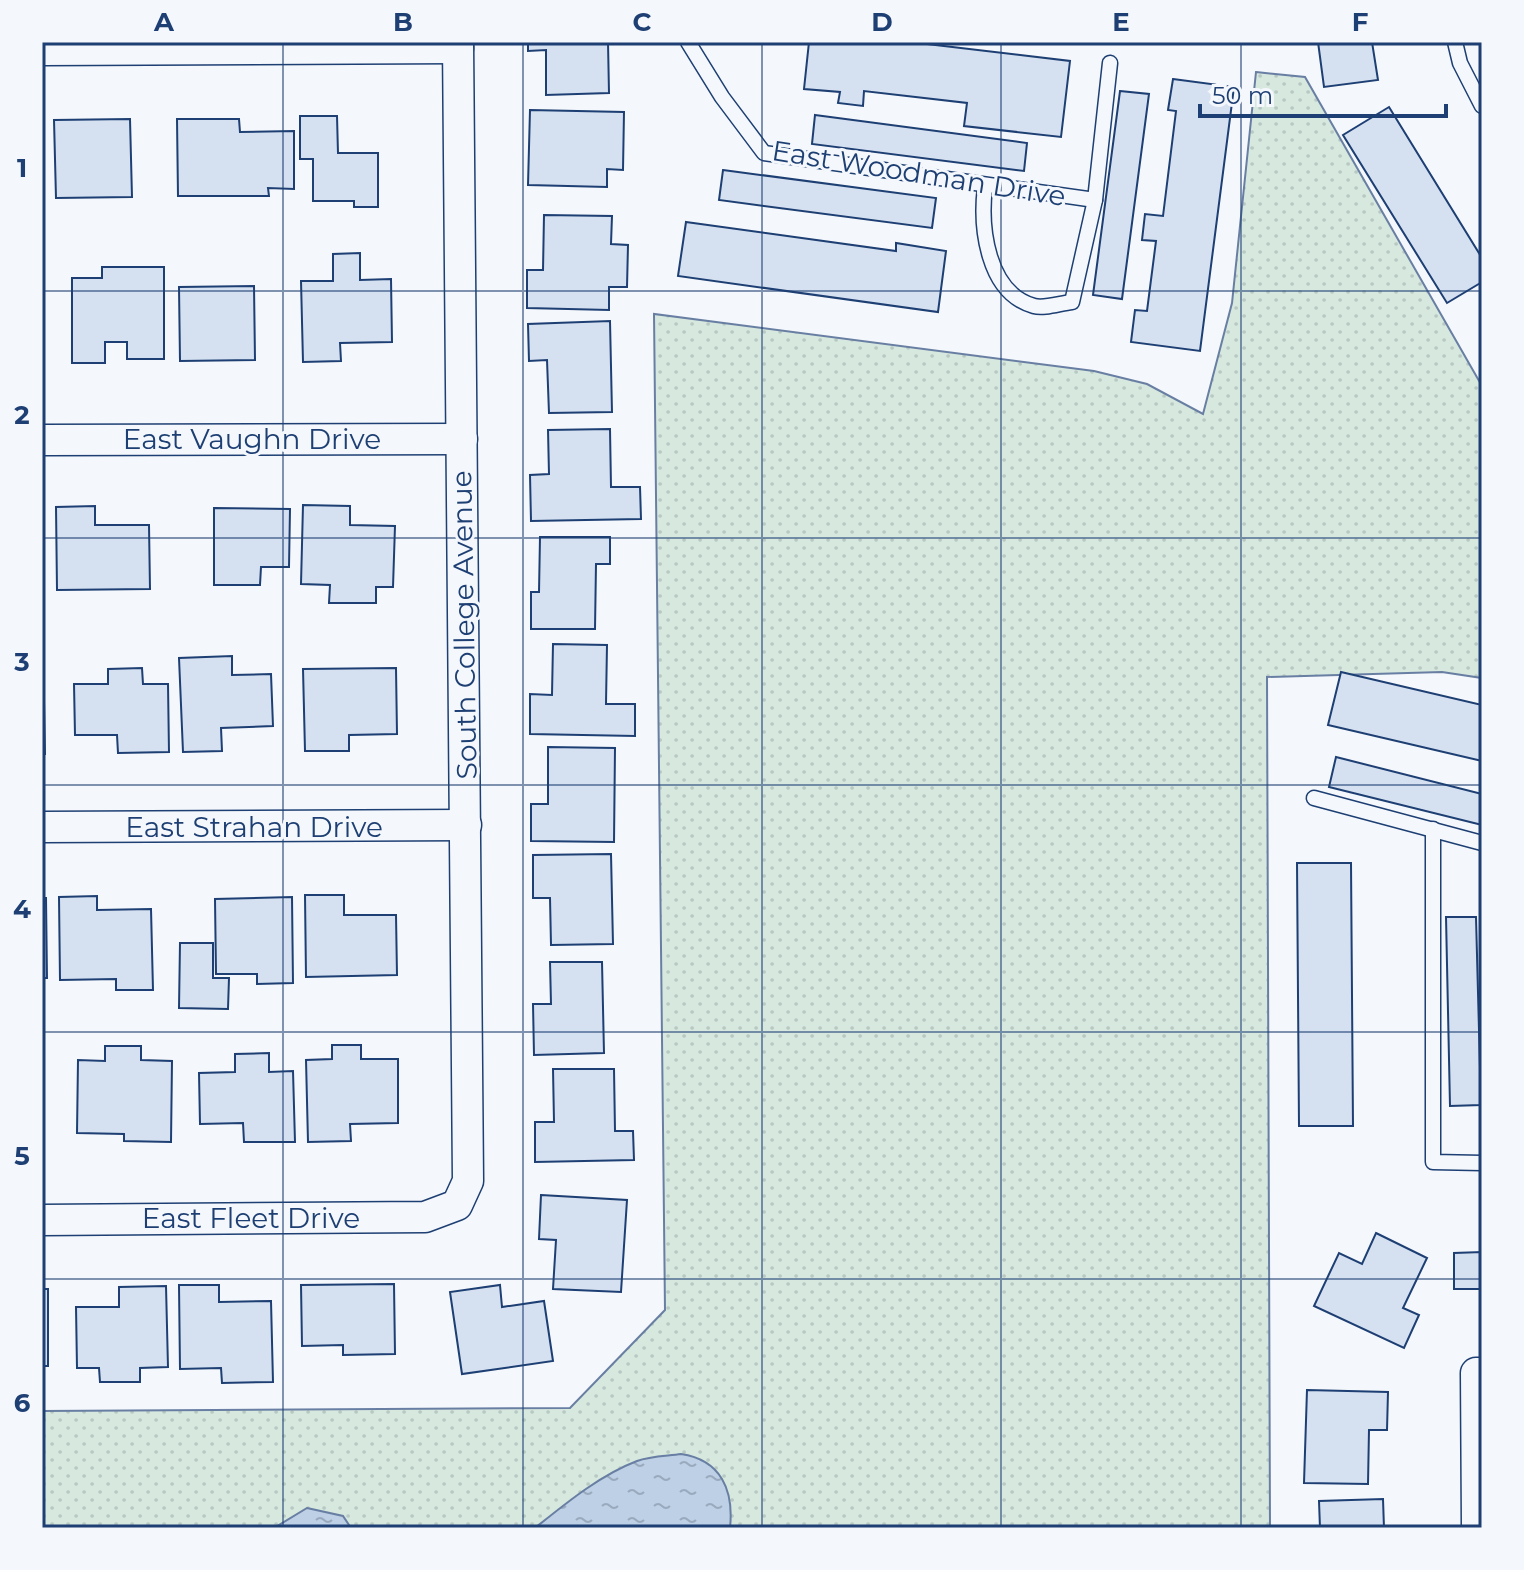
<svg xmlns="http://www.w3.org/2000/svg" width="1524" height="1570" viewBox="0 0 1524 1570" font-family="Montserrat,sans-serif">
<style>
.grass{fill:url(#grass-dots);stroke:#687fa3;stroke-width:2}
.water{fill:url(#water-ripples);stroke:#687fa3;stroke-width:2}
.building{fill:#d5e0f0;stroke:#1d3f73;stroke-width:2}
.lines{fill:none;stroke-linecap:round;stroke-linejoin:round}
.lane-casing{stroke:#1d3f73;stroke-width:17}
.street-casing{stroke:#1d3f73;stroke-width:33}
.lane{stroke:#f4f7fb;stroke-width:14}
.street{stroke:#f4f7fb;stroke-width:30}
.grid{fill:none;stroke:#1d3f73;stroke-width:2;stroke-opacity:0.55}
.labels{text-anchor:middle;stroke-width:6;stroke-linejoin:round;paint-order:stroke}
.street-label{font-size:28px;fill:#1d3f73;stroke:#f4f7fb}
.neatline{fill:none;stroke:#1d3f73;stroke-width:3}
.grid-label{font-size:26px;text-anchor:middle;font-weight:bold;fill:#1d3f73}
</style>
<defs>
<pattern id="grass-dots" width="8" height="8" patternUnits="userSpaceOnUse" patternTransform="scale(2)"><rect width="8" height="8" fill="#d7e8df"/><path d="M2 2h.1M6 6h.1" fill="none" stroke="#b8c8c3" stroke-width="1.8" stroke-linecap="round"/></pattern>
<pattern id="water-ripples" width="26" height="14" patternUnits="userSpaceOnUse" patternTransform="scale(2)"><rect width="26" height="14" fill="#bed0e5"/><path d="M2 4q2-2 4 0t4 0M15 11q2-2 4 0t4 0" fill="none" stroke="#9aaabe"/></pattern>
</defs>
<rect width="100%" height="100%" fill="#f4f7fb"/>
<polygon class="grass" points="1256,72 1305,77 1482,386 1482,678 1442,672 1267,677 1270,1528 42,1528 42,1411 570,1408 665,1310 654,314 1094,371 1147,384 1203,414 1232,303"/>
<g class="water">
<path d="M 681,1454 C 721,1460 734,1490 730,1528 L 535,1528 C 565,1504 600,1475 637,1461 C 650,1456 667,1456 681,1454 Z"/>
<polygon points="307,1508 343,1516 351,1528 274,1528"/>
</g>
<g class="building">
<polygon points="528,42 608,42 609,93 546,95 546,50 528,51"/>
<polygon points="809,42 910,42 1070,61 1061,137 964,126 967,103 864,91 863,106 838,103 840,92 804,89"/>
<polygon points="1318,42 1372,42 1378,80 1324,87"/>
<polygon points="1173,79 1234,87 1200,351 1131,342 1135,310 1147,311 1156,241 1142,240 1145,214 1163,216 1176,111 1168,110"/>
<polygon points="1120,91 1149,94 1122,299 1093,295"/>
<polygon points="1389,107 1482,258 1482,282 1447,303 1343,135"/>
<polygon points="530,110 624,112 623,170 607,169 607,187 528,185"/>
<polygon points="815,115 1027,143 1024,171 812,144"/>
<polygon points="300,116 337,116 338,153 378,153 378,207 354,207 354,201 313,201 313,159 300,159"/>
<polygon points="130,119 132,197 56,198 54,120"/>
<polygon points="177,119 239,119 240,132 294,131 294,189 268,188 269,196 178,196"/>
<polygon points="723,170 936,198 932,228 719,200"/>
<polygon points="544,215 612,216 611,244 628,245 627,287 609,287 609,310 527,308 527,270 543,270"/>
<polygon points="686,222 896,251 896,243 946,251 938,312 678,276"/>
<polygon points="360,253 360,280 391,279 392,342 340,343 341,361 303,362 301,281 333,281 333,254"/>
<polygon points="102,267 164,267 164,359 127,359 127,342 105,342 105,363 72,363 72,278 102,278"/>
<polygon points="254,286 255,360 180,361 179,287"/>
<polygon points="610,321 612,412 549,413 547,360 529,361 528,324"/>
<polygon points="610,429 611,487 640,487 641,519 531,521 530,475 549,474 548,430"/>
<polygon points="303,505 350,506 350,525 395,526 393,587 376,587 376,603 329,603 330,585 301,584"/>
<polygon points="95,506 95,525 149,525 150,589 57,590 56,507"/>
<polygon points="42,508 44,508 43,589 42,589"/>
<polygon points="214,508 290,509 289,567 261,567 260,585 214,585"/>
<polygon points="540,537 610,537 610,564 596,564 595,629 531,629 531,592 539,592"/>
<polygon points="553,644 607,645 606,704 635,704 635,736 530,734 530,694 552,695"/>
<polygon points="42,649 43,649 45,754 42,754"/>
<polygon points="232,656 232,675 271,674 273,726 221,728 222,751 183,752 179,658"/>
<polygon points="142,668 143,684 168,684 169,752 118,753 117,735 75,735 74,684 108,684 108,669"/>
<polygon points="396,668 397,734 349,735 349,751 305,751 303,669"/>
<polygon points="1341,672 1482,705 1482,761 1328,725"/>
<polygon points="548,747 615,748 614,842 531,841 531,804 548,804"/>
<polygon points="1336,757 1482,794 1482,825 1329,787"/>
<polygon points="611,854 613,944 551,945 550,898 533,898 533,855"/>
<polygon points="1297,863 1351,863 1353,1126 1299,1126"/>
<polygon points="305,895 344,895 344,915 396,915 397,975 306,977"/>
<polygon points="97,896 97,910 151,909 153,990 116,990 116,979 60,980 59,897"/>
<polygon points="292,897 293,983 257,984 257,974 216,974 215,899"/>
<polygon points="42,898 46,898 47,978 42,978"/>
<polygon points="1446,917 1476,917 1481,1105 1450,1106"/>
<polygon points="180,943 213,943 213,978 229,978 228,1009 179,1008"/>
<polygon points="550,962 602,962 604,1053 534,1055 533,1004 551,1004"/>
<polygon points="332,1045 361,1045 361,1059 398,1059 398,1123 350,1124 351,1141 308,1142 306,1060 332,1059"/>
<polygon points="105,1046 141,1046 141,1060 172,1061 171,1142 124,1141 124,1134 77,1133 78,1060 105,1061"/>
<polygon points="269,1053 269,1072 293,1071 295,1142 244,1142 243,1123 200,1124 199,1073 235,1072 235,1054"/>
<polygon points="553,1069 614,1069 615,1131 633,1131 634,1160 535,1162 535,1122 554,1122"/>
<polygon points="541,1195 627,1200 621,1292 553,1289 556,1240 539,1239"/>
<polygon points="1376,1233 1427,1258 1403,1308 1419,1315 1404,1348 1314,1306 1339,1253 1362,1264"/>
<polygon points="1482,1252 1482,1289 1454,1289 1454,1253"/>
<polygon points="394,1284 395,1354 343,1355 343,1345 302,1346 301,1285"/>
<polygon points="179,1285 219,1285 219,1302 271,1301 273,1382 222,1383 221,1368 180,1369"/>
<polygon points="500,1285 502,1307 544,1301 553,1361 462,1374 450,1292"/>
<polygon points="166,1286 168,1367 140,1368 140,1382 100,1382 99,1368 77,1368 76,1307 119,1307 119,1287"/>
<rect x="42" y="1289" width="6" height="77"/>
<polygon points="1307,1390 1388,1392 1387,1430 1369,1430 1368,1484 1304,1483"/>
<polygon points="1383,1499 1384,1528 1320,1528 1319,1501"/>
</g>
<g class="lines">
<defs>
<g id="lane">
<polyline points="688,42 722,97 764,153 1095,200"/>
<polyline points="1455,42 1460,63 1482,106"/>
<path d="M 985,187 C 980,227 987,293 1034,306 C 1044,309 1061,303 1072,302 L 1095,200 L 1110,63"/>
<polyline points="1314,798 1482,843"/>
<polyline points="1433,829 1433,1162 1482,1163"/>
</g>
<g id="street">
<polyline points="42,50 458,48"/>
<polyline points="42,440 462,439"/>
<polyline points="42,827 466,825"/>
<polyline points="42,1220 425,1217 457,1205 468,1181 458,42"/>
<polyline points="1477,1528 1476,1373 1482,1373"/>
</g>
</defs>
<use href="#lane" class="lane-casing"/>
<use href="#street" class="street-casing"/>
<use href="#lane" class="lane"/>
<use href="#street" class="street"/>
</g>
<path class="grid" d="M 283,42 L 283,1528M 523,42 L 523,1528M 762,42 L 762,1528M 1001,42 L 1001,1528M 1241,42 L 1241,1528M 42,291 L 1482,291M 42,538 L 1482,538M 42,785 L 1482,785M 42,1032 L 1482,1032M 42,1279 L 1482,1279"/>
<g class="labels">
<g class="street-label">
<text transform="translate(919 173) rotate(9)" y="10">East Woodman Drive</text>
<text x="252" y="449">East Vaughn Drive</text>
<text transform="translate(464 625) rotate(-91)" y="10">South College Avenue</text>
<text x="254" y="837">East Strahan Drive</text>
<text x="251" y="1228">East Fleet Drive</text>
</g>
</g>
<rect width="1524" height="1570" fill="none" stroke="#f4f7fb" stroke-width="88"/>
<path d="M1200 104v12h246v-12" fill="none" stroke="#1d3f73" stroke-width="4"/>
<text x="1212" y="104" font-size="24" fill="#1d3f73" stroke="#f4f7fb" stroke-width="6" paint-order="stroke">50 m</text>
<rect x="44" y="44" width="1436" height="1482" class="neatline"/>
<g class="grid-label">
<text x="164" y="31">A</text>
<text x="403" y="31">B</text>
<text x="642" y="31">C</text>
<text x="882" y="31">D</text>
<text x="1121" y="31">E</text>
<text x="1360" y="31">F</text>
<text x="22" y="177">1</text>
<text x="22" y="424">2</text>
<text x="22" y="671">3</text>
<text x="22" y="918">4</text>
<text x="22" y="1165">5</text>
<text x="22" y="1412">6</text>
</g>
</svg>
